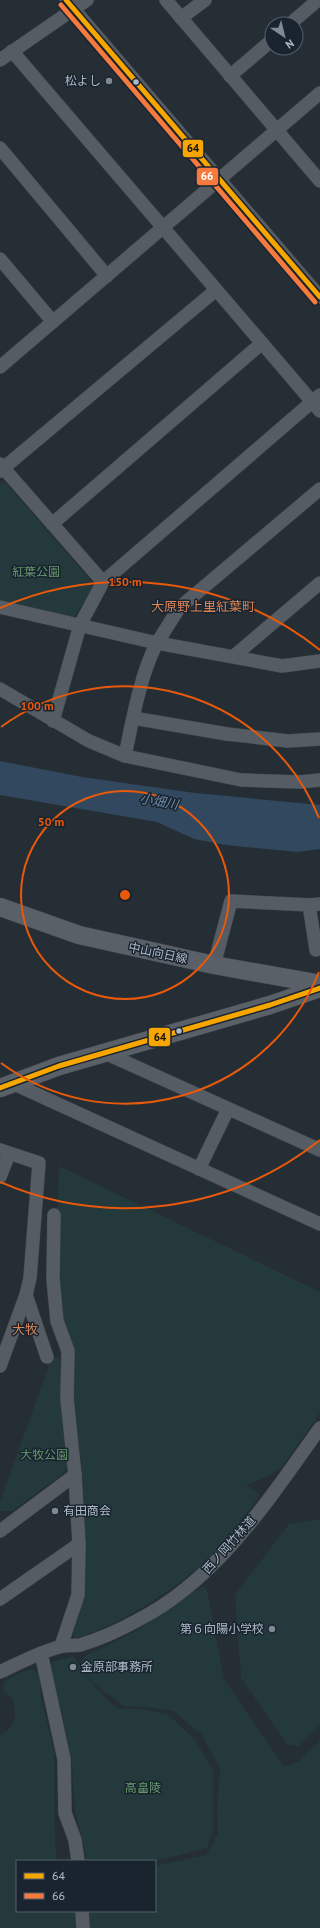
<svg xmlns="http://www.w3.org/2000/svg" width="320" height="1928" viewBox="0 0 320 1928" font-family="'PT Sans','Noto Sans JP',sans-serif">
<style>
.green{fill:#23393b}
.water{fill:#31485f}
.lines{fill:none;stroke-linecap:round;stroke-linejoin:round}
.minor-casing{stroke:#444a4f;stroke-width:14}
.secondary-casing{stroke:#444a4f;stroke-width:19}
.minor{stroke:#565c63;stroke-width:13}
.secondary{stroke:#5a6068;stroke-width:18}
.bus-1-casing{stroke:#19242f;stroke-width:8}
.bus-2-casing{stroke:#19242f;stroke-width:8}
.bus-1{stroke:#f7a600;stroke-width:5}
.bus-2{stroke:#f6793e;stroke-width:5}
.ring{fill:none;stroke:#e8590c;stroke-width:2}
.poi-dot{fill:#7e8994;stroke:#19242f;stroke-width:1.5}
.bus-dot{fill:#aebac7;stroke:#19242f;stroke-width:1.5}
.labels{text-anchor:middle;stroke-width:3;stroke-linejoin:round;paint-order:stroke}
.poi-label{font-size:12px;fill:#aebac7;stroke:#19242f;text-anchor:end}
.park-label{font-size:12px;fill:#64996c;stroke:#19242f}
.street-label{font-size:12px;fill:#aebac7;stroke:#19242f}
.neighbourhood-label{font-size:13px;fill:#da8457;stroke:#19242f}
.water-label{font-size:13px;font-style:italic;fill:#6d8eac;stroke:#19242f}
.centre{fill:#e8590c;stroke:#19242f;stroke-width:2}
.ring-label{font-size:12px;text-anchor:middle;font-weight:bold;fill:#e8590c;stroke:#19242f;stroke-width:3;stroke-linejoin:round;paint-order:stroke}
.line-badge{stroke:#19242f;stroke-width:1.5}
.badge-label{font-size:11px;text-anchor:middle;font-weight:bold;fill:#fff}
.pale-badge-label{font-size:11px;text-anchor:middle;font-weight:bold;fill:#111}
</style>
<rect width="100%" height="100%" fill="#262e35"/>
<g class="green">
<polygon points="5,482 92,582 94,586 92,590 74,617 0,601 0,483"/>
<path d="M 59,1166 L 320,1292 L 320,1413 L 282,1467 L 269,1476 L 246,1485 L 259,1494 L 256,1501 C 243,1517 231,1536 216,1551 C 186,1583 116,1629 74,1638 L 73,1635 L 83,1599 L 80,1466 L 95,1450 L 82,1463 L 71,1411 L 60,1318 L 57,1217 Z"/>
<polygon points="52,1357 59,1358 70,1462 66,1471 12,1511 0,1511 0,1502"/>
<polygon points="320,1519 320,1725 299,1746 287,1744 241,1678 235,1595 289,1524"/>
<path d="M 201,1587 L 205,1587 L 207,1590 L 224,1679 L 284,1767 L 299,1761 L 320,1741 L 320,1928 L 0,1928 L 0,1736 L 8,1730 L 15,1719 C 14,1705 16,1698 3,1691 L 4,1682 L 18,1673 L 33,1669 L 39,1677 L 41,1697 L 54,1750 L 55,1844 L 57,1861 L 17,1861 L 17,1911 L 155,1911 L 155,1866 L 206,1855 L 218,1834 L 217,1808 L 220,1769 L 202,1735 L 173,1711 L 145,1707 L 123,1706 C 108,1692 87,1684 81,1663 C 87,1651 98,1651 109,1645 C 142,1629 171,1608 201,1587 Z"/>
<polygon points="73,1656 95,1687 117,1709 143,1709 169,1715 196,1741 213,1770 213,1829 207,1848 155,1861 86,1861 84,1845 75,1810 72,1762 62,1713 49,1666 54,1661"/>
</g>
<polygon class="water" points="0,761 82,777 195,793 320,805 320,849 297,852 226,845 194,839 157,822 0,795"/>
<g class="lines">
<defs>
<g id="minor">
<polyline points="66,0 320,297"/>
<polyline points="166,0 320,181"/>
<polyline points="181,18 205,0"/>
<polyline points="290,24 318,0"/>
<polyline points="12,51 320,411"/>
<polyline points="0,60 87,0"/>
<polyline points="230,76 272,40"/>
<polyline points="0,148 107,276"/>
<polyline points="0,259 53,322"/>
<polyline points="0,367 320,93"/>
<polyline points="0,464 103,582"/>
<polyline points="0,471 216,290"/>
<polyline points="320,489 179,608 157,643 282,666 320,661"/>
<polyline points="52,524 262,343"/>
<path d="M 0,607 L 157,643 C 141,672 132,722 125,756 L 89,741 L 0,689"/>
<polyline points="234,656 320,583"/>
<polyline points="133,718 227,734 288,741 320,739"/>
<polyline points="53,721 80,625 103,582 320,395"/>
<polyline points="125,756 241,780 300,782 320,780"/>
<polyline points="311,905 310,911 316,950"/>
<polyline points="214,965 231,901 311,905 320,904"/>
<polyline points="105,1053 320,1150"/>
<polyline points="12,1083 320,1224"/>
<polyline points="0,1150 39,1163 30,1278 26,1295 0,1366"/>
<polyline points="199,1169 228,1109"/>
<polyline points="0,1177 9,1154"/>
<polyline points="54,1215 53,1279 57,1321 68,1351 67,1399 75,1475 79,1544 78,1595 61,1646"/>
<polyline points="26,1295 47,1357"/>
<polyline points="0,1531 75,1475"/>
<polyline points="0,1599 79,1544"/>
<polyline points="41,1653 64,1759 65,1813 75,1840 78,1861"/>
<path d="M 0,1672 C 19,1663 38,1653 59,1647 C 65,1645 73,1646 80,1645 C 100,1639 120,1630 138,1620 C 217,1580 270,1498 320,1428"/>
<polyline points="82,1911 83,1928"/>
</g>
<g id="secondary">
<polyline points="0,907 79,935 214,965 320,984"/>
<polyline points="0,1088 59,1066 270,1005 320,988"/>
</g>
</defs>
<use href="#minor" class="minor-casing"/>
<use href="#secondary" class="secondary-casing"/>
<use href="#minor" class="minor"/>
<use href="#secondary" class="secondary"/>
<defs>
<g id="bus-1">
<polyline points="66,0 320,297"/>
<polyline points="0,1088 59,1066 270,1005 320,988"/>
</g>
<polyline id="bus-2" points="61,5 315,302"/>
</defs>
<use href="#bus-1" class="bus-1-casing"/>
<use href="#bus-2" class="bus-2-casing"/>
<use href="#bus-1" class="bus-1"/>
<use href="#bus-2" class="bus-2"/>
</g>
<g class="ring">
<circle cx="125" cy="895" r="104"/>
<path d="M319 972A209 209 0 0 1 1 1063M1 727A209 209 0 0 1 319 818"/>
<path d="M320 1140A313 313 0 0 1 0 1182M0 608A313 313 0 0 1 320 650"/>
</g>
<g class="poi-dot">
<circle cx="109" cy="81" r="4"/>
<circle cx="55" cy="1511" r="4"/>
<circle cx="272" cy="1629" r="4"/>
<circle cx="73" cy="1667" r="4"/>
</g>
<g class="bus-dot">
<circle cx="136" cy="82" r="3.5"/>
<circle cx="179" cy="1031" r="3.5"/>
</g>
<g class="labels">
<g class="poi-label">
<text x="101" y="85">松よし</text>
<text x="63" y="1515" text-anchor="start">有田商会</text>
<text x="264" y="1633">第６向陽小学校</text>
<text x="81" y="1671" text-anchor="start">金原部事務所</text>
</g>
<g class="park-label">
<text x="36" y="576">紅葉公園</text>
<text x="44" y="1459">大牧公園</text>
<text x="143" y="1792">高畠陵</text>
</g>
<g class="street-label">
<text transform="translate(158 953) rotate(12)" y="4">中山向日線</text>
<text transform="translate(229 1545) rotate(-48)" y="4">西ノ岡竹林道</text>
</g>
<g class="neighbourhood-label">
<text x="203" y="611">大原野上里紅葉町</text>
<text x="25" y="1334">大牧</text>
</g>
<g class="water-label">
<text transform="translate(159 801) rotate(10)" y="5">小畑川</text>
</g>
</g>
<circle cx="125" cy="895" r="6" class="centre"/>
<g class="ring-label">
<text x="125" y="586">150 m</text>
<text x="37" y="710">100 m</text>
<text x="51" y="826">50 m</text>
</g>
<g class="line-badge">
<rect x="182" y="139" width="22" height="19" rx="4" fill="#f7a600"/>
<rect x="196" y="167" width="23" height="19" rx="4" fill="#f6793e"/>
<rect x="148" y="1027" width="23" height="20" rx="4" fill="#f7a600"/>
</g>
<g class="badge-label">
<text x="207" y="180">66</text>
</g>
<g class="pale-badge-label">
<text x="193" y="152">64</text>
<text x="160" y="1041">64</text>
</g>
<rect x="16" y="1860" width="140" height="52" fill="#19242f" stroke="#55606c"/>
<rect x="24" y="1873" width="20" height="6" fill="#f7a600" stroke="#55606c"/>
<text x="52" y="1880" font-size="12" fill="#aebac7">64</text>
<rect x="24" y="1893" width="20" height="6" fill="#f6793e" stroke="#55606c"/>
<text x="52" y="1900" font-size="12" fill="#aebac7">66</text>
<g transform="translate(284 36) rotate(145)"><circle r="19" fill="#19242f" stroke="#55606c"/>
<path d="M0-3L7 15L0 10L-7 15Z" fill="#7e8994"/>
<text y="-6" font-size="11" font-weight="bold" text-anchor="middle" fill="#aebac7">N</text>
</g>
</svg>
